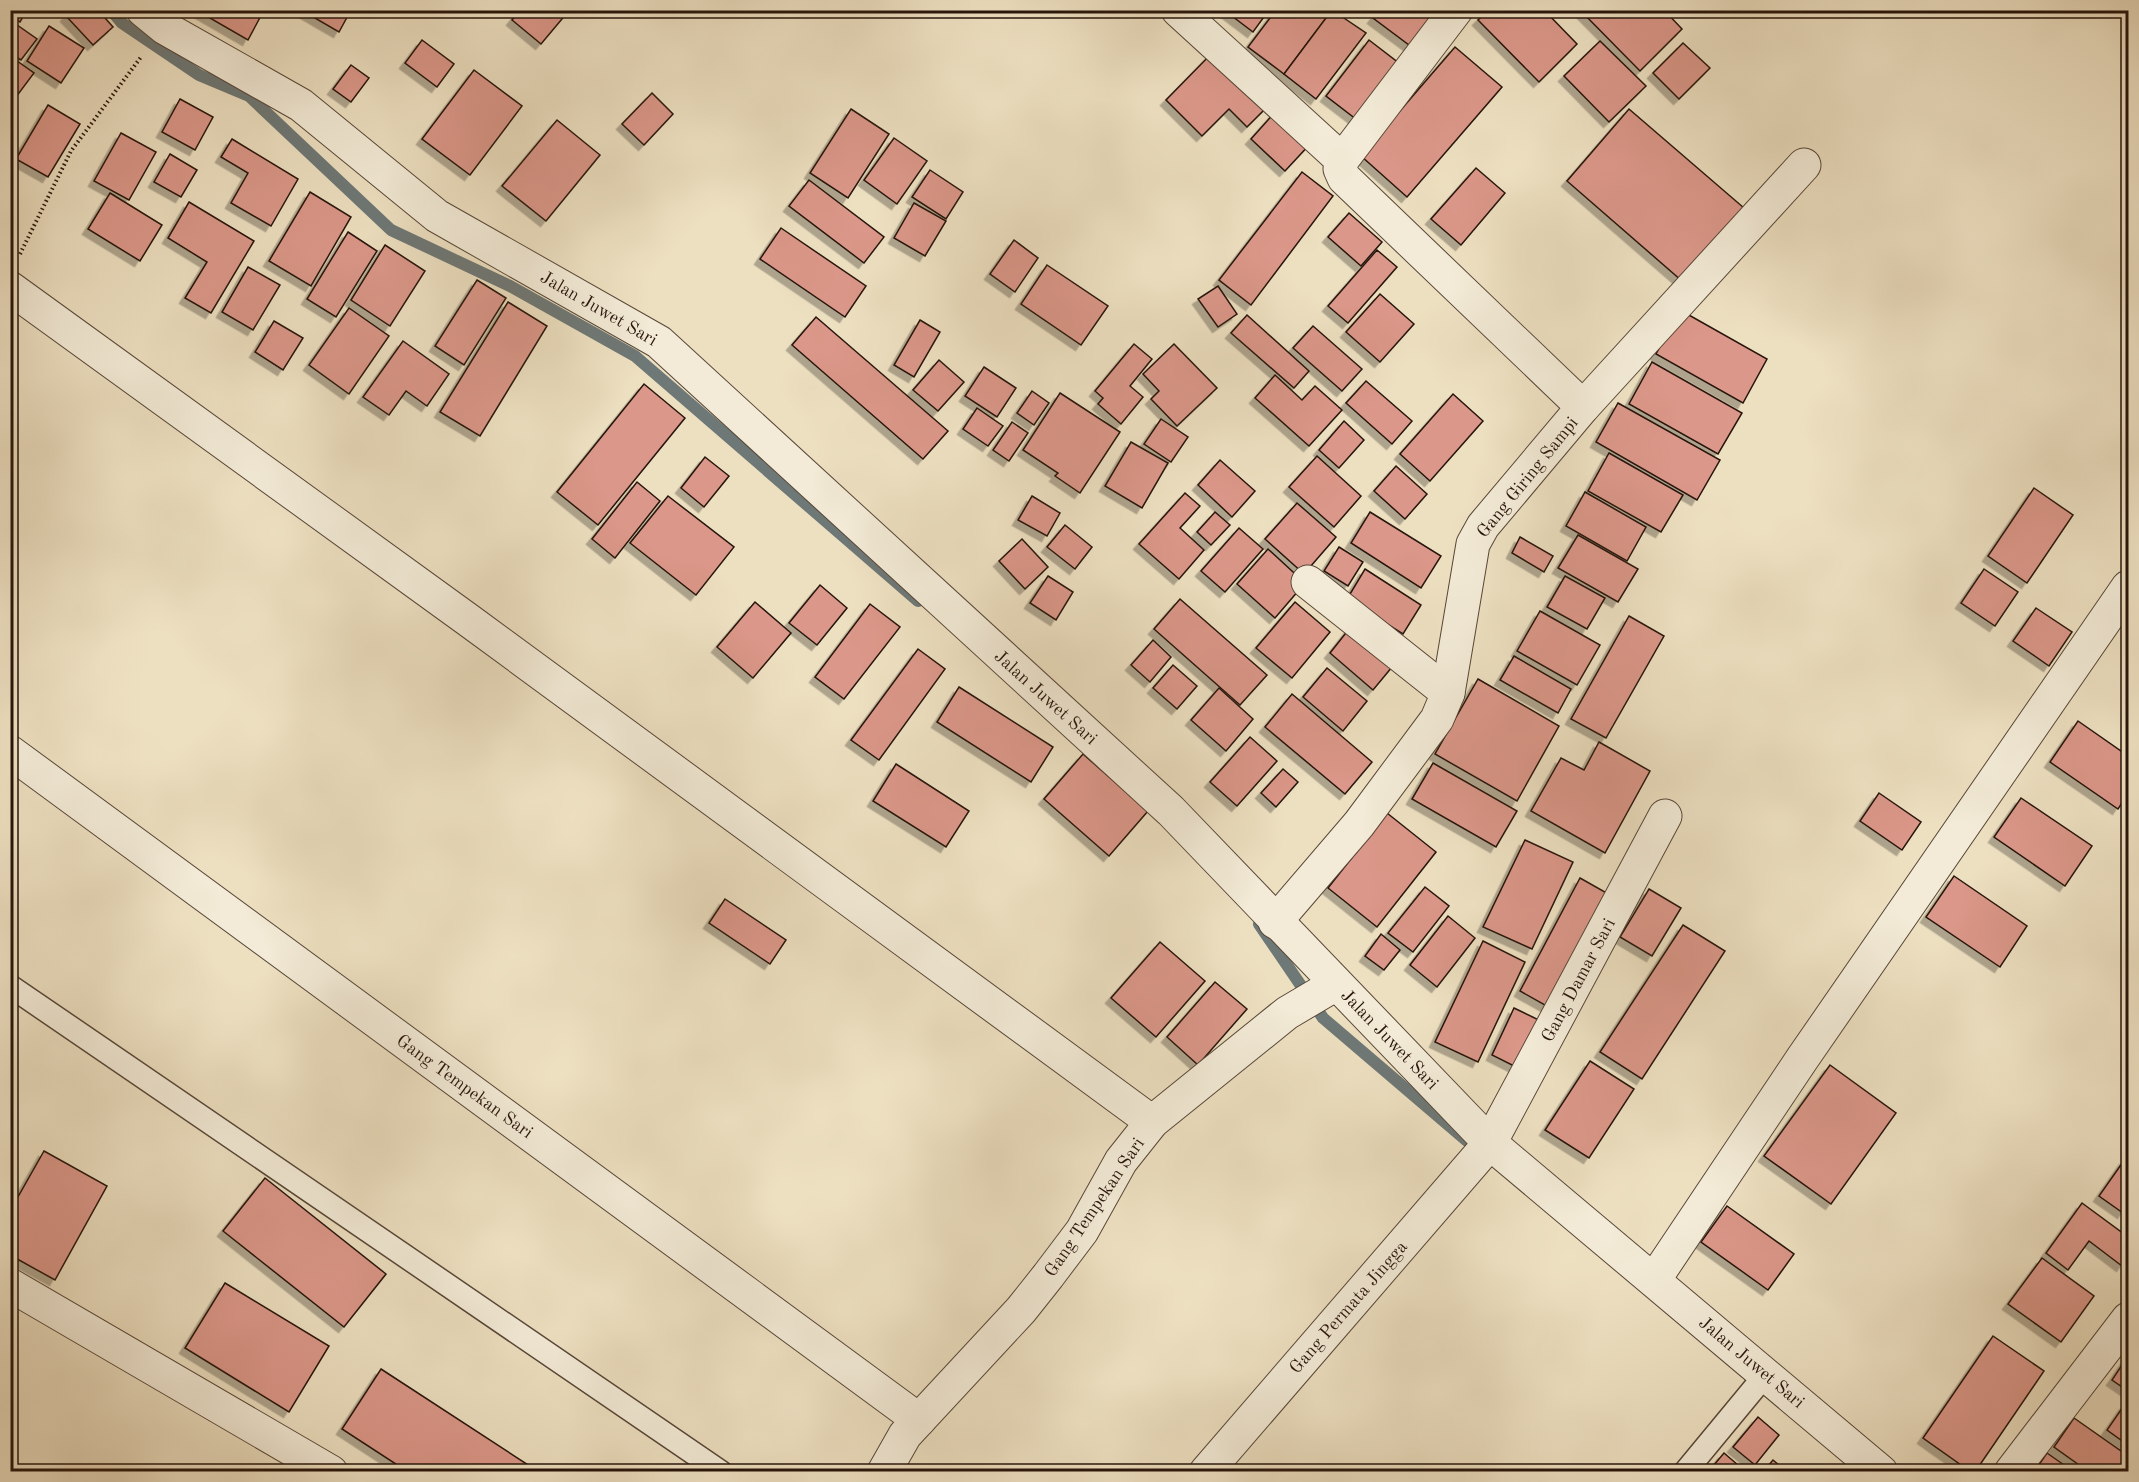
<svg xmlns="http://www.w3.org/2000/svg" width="2139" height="1482" viewBox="0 0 2139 1482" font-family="'Old Standard TT',serif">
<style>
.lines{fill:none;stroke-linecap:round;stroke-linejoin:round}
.stream{stroke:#6e7876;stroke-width:12}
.building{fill:#db9789;stroke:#27140b;stroke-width:1.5;filter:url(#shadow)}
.service-casing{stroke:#584738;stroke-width:25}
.minor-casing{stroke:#584738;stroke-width:35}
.path{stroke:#27140b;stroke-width:4;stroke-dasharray:1.5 3;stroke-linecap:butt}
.service{stroke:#f3ebd7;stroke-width:22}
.minor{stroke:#f3ebd7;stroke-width:33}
.labels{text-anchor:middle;stroke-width:4.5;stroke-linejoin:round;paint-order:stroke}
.street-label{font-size:18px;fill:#27140b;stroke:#f3ebd7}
</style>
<defs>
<filter id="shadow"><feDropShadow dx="-5.5" dy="5.5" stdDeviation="0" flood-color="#0004"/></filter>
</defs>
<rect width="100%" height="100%" fill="#ede0c1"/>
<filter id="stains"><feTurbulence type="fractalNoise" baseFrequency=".00333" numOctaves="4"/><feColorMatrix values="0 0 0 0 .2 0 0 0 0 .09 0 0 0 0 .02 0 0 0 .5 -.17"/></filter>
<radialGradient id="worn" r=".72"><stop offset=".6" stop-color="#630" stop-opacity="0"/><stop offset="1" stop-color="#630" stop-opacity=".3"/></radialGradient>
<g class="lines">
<g class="stream">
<polyline points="111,10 122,23 199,75 249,96 391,230 510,286 635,356 918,601"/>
<polyline points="1259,924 1323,1018 1467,1141"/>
</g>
</g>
<g class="building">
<polygon points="10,10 27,10 20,22 10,16"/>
<polygon points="72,10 98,10 113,27 93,45 66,16"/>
<polygon points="196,10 264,10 248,40"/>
<polygon points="301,10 351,10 339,32"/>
<polygon points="520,10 564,10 567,13 541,44 512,20"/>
<polygon points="1224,10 1269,10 1253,32"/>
<polygon points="1276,10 1332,10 1284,74 1248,47"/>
<polygon points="1332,10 1366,33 1316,99 1284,74"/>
<polygon points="1379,10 1448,10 1417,51 1373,18"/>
<polygon points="1488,10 1544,10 1577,44 1539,82 1478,20"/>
<polygon points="1580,10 1664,10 1682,29 1640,71"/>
<polygon points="10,20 37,39 21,60 10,53"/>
<polygon points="49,26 84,48 61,83 27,61"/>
<polygon points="422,40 454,64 437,87 405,63"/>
<polygon points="1369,40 1404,67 1361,123 1326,96"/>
<polygon points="1600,41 1646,86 1609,122 1564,76"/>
<polygon points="1683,43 1710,68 1679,99 1653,73"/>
<polygon points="1455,47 1502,87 1407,197 1361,156"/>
<polygon points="1213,52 1268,106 1247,127 1229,109 1202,136 1166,100"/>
<polygon points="10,56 34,73 10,105"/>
<polygon points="351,65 369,78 351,102 333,89"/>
<polygon points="474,70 522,106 470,175 422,139"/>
<polygon points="652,93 673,114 644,145 622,124"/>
<polygon points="180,99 213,117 195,150 162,132"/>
<polygon points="48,105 80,124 48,177 16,159"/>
<polygon points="851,109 889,134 848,198 810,173"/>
<polygon points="1629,109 1744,208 1682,281 1567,181"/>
<polygon points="1276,111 1311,143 1285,171 1251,139"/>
<polygon points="557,120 600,155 546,221 502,186"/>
<polygon points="121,133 156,152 129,200 94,181"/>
<polygon points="894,138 927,161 897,204 864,180"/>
<polygon points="232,139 298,179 271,226 231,203 248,173 221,157"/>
<polygon points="170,154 197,170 181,197 154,182"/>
<polygon points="1476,168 1505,193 1461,245 1431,219"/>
<polygon points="930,170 963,192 946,219 912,197"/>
<polygon points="1302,172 1333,196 1251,305 1219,280"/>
<polygon points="809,180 884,237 864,263 789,206"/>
<polygon points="310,192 351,217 311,286 269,261"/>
<polygon points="110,193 162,225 140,261 88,229"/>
<polygon points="189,202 254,241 211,313 185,298 207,262 168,238"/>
<polygon points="914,203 946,221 925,256 894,238"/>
<polygon points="1349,213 1382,242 1361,266 1328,237"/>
<polygon points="781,228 866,286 845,317 760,259"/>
<polygon points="348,232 377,251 336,317 307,299"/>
<polygon points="1014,240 1038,258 1015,292 990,274"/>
<polygon points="385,245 425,271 390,326 351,300"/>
<polygon points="1377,250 1397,267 1348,323 1328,306"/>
<polygon points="1047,265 1108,306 1081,345 1021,304"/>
<polygon points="248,267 280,285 253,330 222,312"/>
<polygon points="477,280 506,298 464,365 435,346"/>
<polygon points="1218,286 1237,314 1218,327 1198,299"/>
<polygon points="1380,294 1414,324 1380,362 1346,332"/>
<polygon points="508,302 547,326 480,436 440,412"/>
<polygon points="349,308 389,336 349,394 309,365"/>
<polygon points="1680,310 1767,359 1743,403 1656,354"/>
<polygon points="1247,315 1309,371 1294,388 1231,333"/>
<polygon points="816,317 948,431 923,459 792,345"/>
<polygon points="920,320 940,332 914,377 894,365"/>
<polygon points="274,321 303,338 283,370 255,352"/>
<polygon points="1313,326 1362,369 1342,391 1293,348"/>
<polygon points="403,341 449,374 427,406 406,391 389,415 363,397"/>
<polygon points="1134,344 1152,359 1130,386 1143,397 1121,424 1098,404 1103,398 1095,391"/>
<polygon points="1174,344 1217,388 1177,426 1151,399 1159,391 1143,374"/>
<polygon points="939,360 964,382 938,411 913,390"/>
<polygon points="1652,362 1742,413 1718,454 1629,404"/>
<polygon points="984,367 1016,388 997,417 965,396"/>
<polygon points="1275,375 1302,400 1315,386 1342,410 1309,446 1255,398"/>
<polygon points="1366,381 1412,421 1392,444 1346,403"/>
<polygon points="644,384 685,418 598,525 557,492"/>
<polygon points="1032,391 1049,403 1034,425 1017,413"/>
<polygon points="1060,393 1120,432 1080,493 1055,476 1058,473 1023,450"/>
<polygon points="1453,394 1483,421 1430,481 1400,454"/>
<polygon points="1618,403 1720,460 1697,500 1596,442"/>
<polygon points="977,408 1003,426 988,446 963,429"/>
<polygon points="1161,419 1188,437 1171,462 1144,444"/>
<polygon points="1344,421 1364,440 1339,468 1319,450"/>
<polygon points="1012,422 1028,433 1009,461 993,450"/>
<polygon points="1131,442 1168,463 1142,508 1105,486"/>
<polygon points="1609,453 1683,495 1661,532 1588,491"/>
<polygon points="1317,456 1361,496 1334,527 1289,487"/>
<polygon points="705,457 729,476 704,507 681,488"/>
<polygon points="1220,460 1255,491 1232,517 1198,485"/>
<polygon points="1396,466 1427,494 1405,519 1374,491"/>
<polygon points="637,482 660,501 615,558 592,539"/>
<polygon points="2034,488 2073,515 2027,583 1988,556"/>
<polygon points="1585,492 1646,527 1627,561 1566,526"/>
<polygon points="1185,493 1200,506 1180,528 1204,550 1179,579 1139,544"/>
<polygon points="668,496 734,547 696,595 630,543"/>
<polygon points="1032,496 1060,513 1047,536 1018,520"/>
<polygon points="1297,503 1336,537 1304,574 1265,539"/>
<polygon points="1215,512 1230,525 1211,545 1197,532"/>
<polygon points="1370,512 1441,556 1421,588 1351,543"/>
<polygon points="1065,525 1092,547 1075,569 1047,547"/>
<polygon points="1239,528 1263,549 1225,592 1201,571"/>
<polygon points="1578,535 1638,569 1618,602 1558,568"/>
<polygon points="1520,537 1553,556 1544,572 1512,553"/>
<polygon points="1022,539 1048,567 1025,589 999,561"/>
<polygon points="1339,547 1363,562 1348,586 1324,571"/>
<polygon points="1268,549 1305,583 1275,618 1237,584"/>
<polygon points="1365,569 1421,605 1403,634 1347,599"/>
<polygon points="1984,569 2018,592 1995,626 1961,603"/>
<polygon points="1048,576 1073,592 1056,620 1030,603"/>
<polygon points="1565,576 1605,598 1587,629 1547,607"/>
<polygon points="820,585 847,608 817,645 789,623"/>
<polygon points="1180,599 1267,675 1240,705 1154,629"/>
<polygon points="755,602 791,633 753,678 717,647"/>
<polygon points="1295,602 1330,632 1292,678 1256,648"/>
<polygon points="870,604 900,627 844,699 815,677"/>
<polygon points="2036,608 2072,632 2049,666 2013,641"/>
<polygon points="1540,611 1600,645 1577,685 1517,651"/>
<polygon points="1629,616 1664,636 1606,738 1571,719"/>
<polygon points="1353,624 1397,661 1373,690 1330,653"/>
<polygon points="1153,640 1171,657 1150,682 1131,665"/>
<polygon points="918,649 945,669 879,760 851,740"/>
<polygon points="1514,656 1571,689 1558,713 1500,680"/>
<polygon points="1173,665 1197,686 1177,709 1153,688"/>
<polygon points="1327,668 1367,701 1343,731 1303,697"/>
<polygon points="1478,679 1559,726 1517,801 1435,754"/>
<polygon points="959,687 1053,747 1031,782 937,722"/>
<polygon points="1219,688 1253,719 1226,751 1191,720"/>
<polygon points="1292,694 1372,762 1345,794 1265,727"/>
<polygon points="2078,721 2128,756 2128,794 2118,809 2050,762"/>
<polygon points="1250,737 1277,761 1237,806 1210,782"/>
<polygon points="1599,742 1650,771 1605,853 1531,811 1561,758 1584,770"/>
<polygon points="1083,754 1148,811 1109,856 1044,799"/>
<polygon points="1433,763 1517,811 1496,847 1412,799"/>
<polygon points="896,764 969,811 946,847 873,801"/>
<polygon points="1283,769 1298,782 1276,807 1261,793"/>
<polygon points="1879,793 1921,822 1902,850 1860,821"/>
<polygon points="2021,798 2092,846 2065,886 1994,837"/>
<polygon points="1387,813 1436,852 1377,927 1328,888"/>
<polygon points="1525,840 1573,862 1532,949 1483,927"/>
<polygon points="1954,876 2027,926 2000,967 1926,917"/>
<polygon points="1580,878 1612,896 1552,1009 1520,991"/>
<polygon points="1425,887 1449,906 1413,952 1388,933"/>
<polygon points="1649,889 1681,908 1652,956 1620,937"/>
<polygon points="725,899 786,940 770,964 709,923"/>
<polygon points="1448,916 1475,938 1437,987 1410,965"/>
<polygon points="1683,925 1725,951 1642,1079 1600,1052"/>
<polygon points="1381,934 1400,950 1384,970 1365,956"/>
<polygon points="1483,941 1525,962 1478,1062 1435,1042"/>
<polygon points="1160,942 1205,981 1156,1037 1111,998"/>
<polygon points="1215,982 1247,1009 1198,1065 1167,1037"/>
<polygon points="1514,1008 1541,1021 1518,1068 1492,1055"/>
<polygon points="1590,1061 1634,1089 1589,1158 1545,1130"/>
<polygon points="1830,1065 1896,1113 1831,1204 1764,1156"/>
<polygon points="44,1151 107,1186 55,1280 10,1255 10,1211"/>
<polygon points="2125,1159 2128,1161 2128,1205 2123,1213 2099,1196"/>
<polygon points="265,1178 386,1274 344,1327 223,1231"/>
<polygon points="2082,1203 2128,1237 2128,1257 2122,1266 2089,1241 2068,1270 2046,1253"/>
<polygon points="1727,1206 1794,1254 1768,1290 1701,1242"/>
<polygon points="2042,1258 2094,1296 2061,1342 2008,1304"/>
<polygon points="225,1283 329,1346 289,1412 185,1348"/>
<polygon points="1993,1336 2044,1371 1975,1472 1971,1472 1923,1438"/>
<polygon points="2128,1356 2128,1391 2112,1380"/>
<polygon points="381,1369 539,1472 408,1472 342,1429"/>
<polygon points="2125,1404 2128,1406 2128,1445 2107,1430"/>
<polygon points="1758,1417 1779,1435 1755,1465 1733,1447"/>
<polygon points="2074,1418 2128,1456 2128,1472 2089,1472 2054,1447"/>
<polygon points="1724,1453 1746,1472 1708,1472"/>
<polygon points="2047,1453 2074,1472 2034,1472"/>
<polygon points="1773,1460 1787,1472 1763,1472"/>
</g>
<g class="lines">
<defs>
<g id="service">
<polyline points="10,986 721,1472"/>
<polyline points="1685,1472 1766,1374"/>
</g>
<g id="minor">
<polyline points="143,10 165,28 301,105 437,216 659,342 1171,811 1490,1143 1881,1472"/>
<polyline points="1178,10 1342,160"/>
<polyline points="1456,10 1342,160 1340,169 1344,178 1583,407"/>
<polyline points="10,288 471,622 1152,1122"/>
<polyline points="1308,582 1448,693"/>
<polyline points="10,752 919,1420"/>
<polyline points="1275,922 1359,824 1437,719 1448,693 1473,544 1483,526 1583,407 1804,165"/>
<polyline points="1654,1280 1802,1059 2128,587"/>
<polyline points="10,1285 331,1472"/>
<polyline points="884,1472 905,1435 1021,1310 1048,1276 1082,1231 1121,1161 1152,1122 1287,1013 1336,984"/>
<polyline points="1206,1472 1490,1143 1665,816"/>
<polyline points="2011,1472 2128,1319"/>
</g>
</defs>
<use href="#service" class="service-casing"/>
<use href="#minor" class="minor-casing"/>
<polyline class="path" points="20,254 71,151 141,57"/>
<use href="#service" class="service"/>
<use href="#minor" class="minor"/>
</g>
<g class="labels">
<g class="street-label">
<text transform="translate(599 308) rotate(30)" y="6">Jalan Juwet Sari</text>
<text transform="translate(1527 477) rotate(-51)" y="6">Gang Giring Sampi</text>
<text transform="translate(1046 697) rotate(42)" y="6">Jalan Juwet Sari</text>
<text transform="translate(1578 980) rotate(-62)" y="6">Gang Damar Sari</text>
<text transform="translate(1390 1039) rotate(46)" y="6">Jalan Juwet Sari</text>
<text transform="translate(465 1086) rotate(36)" y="6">Gang Tempekan Sari</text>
<text transform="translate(1094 1207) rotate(-56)" y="6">Gang Tempekan Sari</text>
<text transform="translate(1348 1307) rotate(-49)" y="6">Gang Permata Jingga</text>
<text transform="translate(1752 1362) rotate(40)" y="6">Jalan Juwet Sari</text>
</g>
</g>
<rect width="2139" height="1482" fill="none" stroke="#ede0c1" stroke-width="36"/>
<rect x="12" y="12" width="2115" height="1458" fill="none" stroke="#27140b" stroke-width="3"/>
<rect x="18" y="18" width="2103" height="1446" fill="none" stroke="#27140b" stroke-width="1.5"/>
<rect width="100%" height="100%" filter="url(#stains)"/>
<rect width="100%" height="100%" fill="url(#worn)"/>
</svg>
